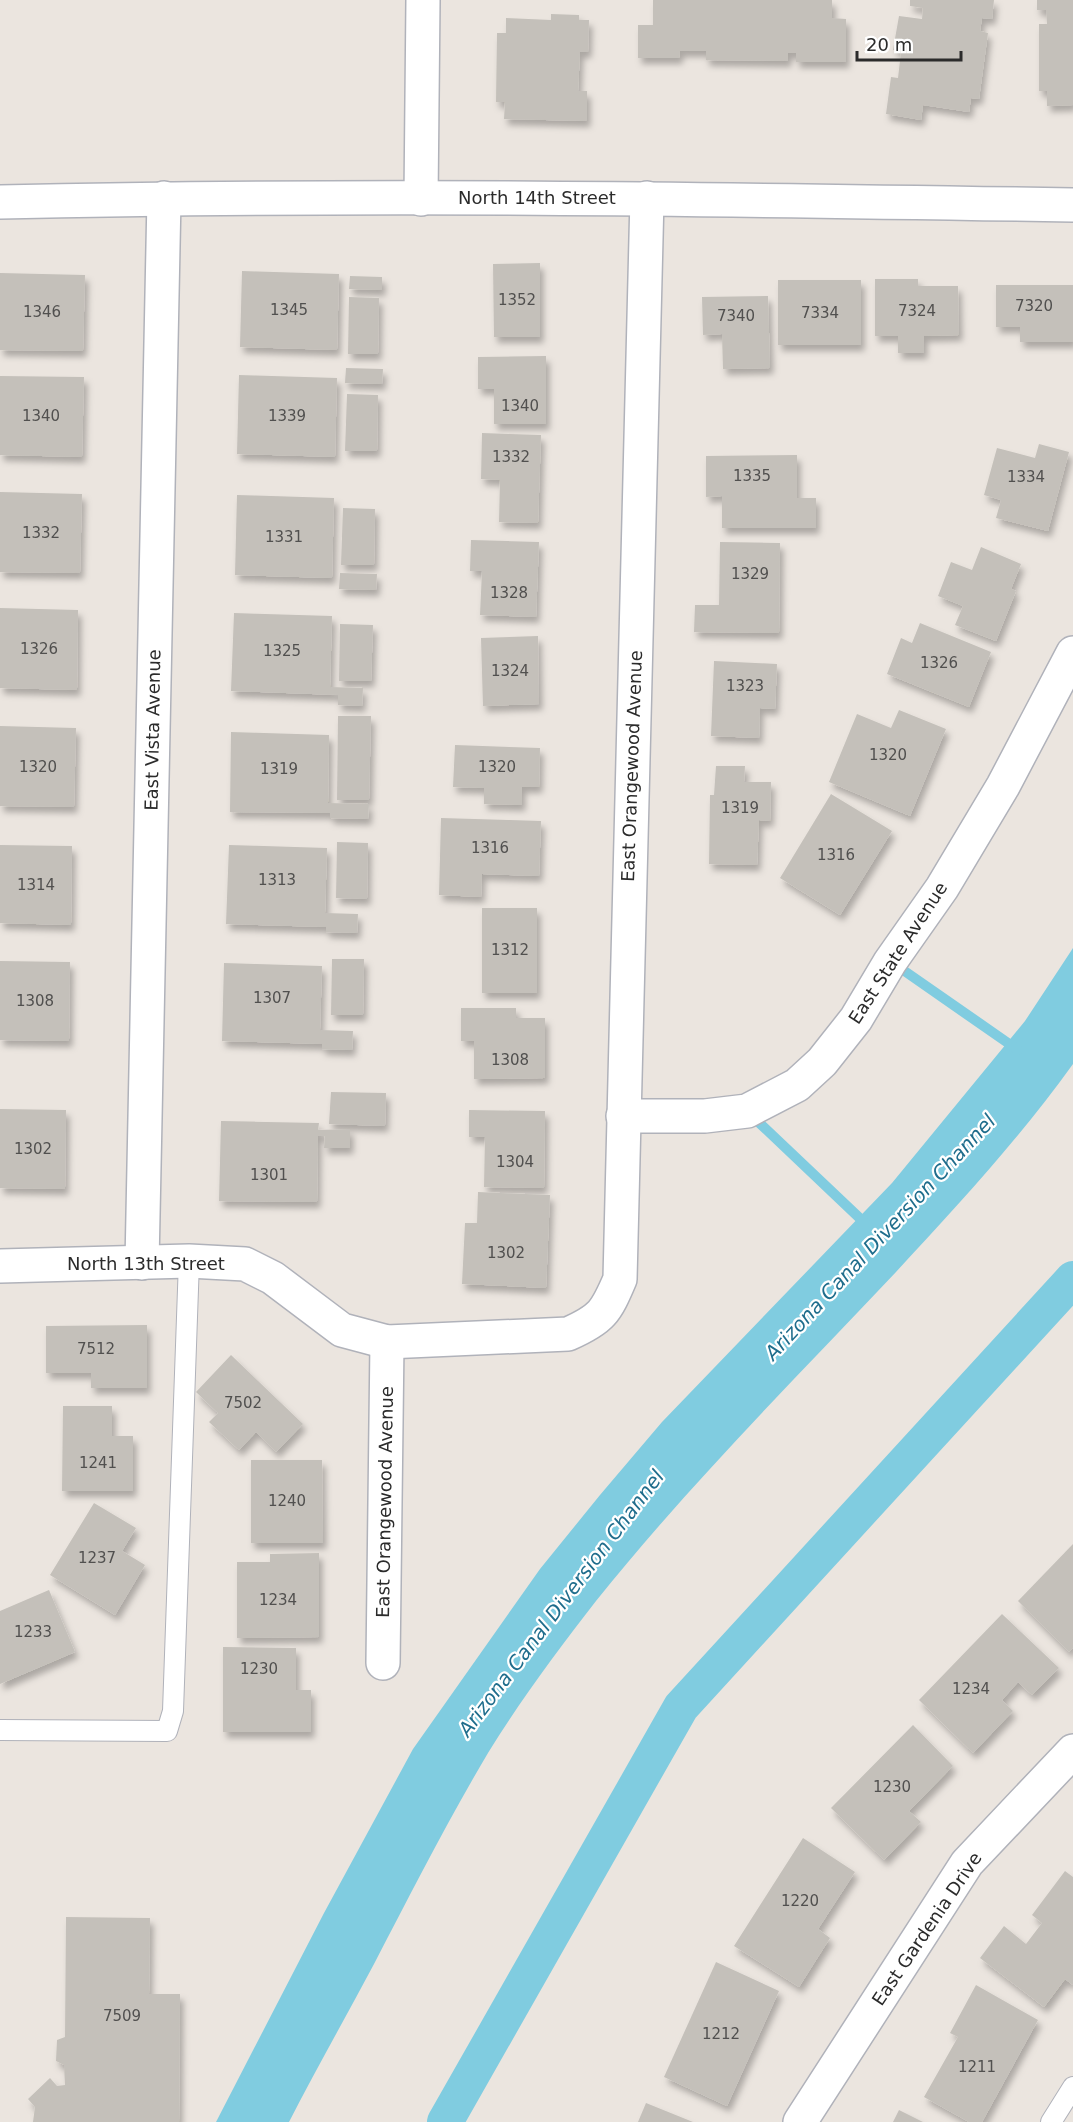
<svg xmlns="http://www.w3.org/2000/svg" width="1073" height="2122" viewBox="0 0 1073 2122" font-family="'DejaVu Sans',sans-serif">
<style>
.water{fill:#80cce0}
.lines{fill:none;stroke-linecap:round;stroke-linejoin:round}
.stream{stroke:#80cce0;stroke-width:10}
.canal{stroke:#80cce0;stroke-width:36}
.building{fill:#c4c0ba;filter:url(#shadow)}
.lane-casing{stroke:#b0b2ba;stroke-width:22}
.street-casing{stroke:#b0b2ba;stroke-width:36}
.lane{stroke:#fff;stroke-width:20}
.street{stroke:#fff;stroke-width:33}
.labels{text-anchor:middle;stroke-width:4.5;stroke-linejoin:round;paint-order:stroke}
.number-label{font-size:15px;fill:#51504f}
.street-label{font-size:18px;fill:#2b2b2b;stroke:#fff}
.water-label{font-size:20px;font-style:italic;fill:#1f6d8c;stroke:#fff}
</style>
<defs>
<filter id="shadow"><feDropShadow dx="3.5" dy="6" stdDeviation="3" flood-color="#0004"/></filter>
</defs>
<rect width="100%" height="100%" fill="#ebe5df"/>
<path class="water" d="M 1073,948 L 1073,1064 C 1020,1138 958,1205 896,1272 C 794,1380 689,1485 596,1601 C 558,1650 520,1701 488,1753 C 447,1822 411,1893 374,1964 C 346,2017 316,2069 289,2122 L 216,2122 L 324,1913 L 413,1749 L 540,1569 L 600,1495 L 662,1422 L 892,1183 L 1025,1021 Z"/>
<g class="lines">
<g class="stream">
<polyline points="893,963 1018,1050"/>
<polyline points="751,1115 868,1226"/>
</g>
<polyline class="canal" points="445,2122 681,1707 1073,1279"/>
</g>
<g class="building">
<polygon points="653,0 832,0 832,18 846,19 846,62 796,62 796,53 788,53 788,61 706,60 706,51 680,51 679,58 638,58 638,25 653,25"/>
<polygon points="910,0 994,0 992,19 982,18 980,31 988,33 979,99 971,98 969,112 923,105 921,120 886,114 891,77 898,78 901,52 893,50 899,16 922,19 923,8 910,6"/>
<polygon points="1037,0 1073,0 1073,105 1047,106 1047,91 1039,91 1039,24 1047,24 1046,10 1037,10"/>
<polygon points="551,14 579,15 579,20 589,20 588,52 580,52 578,91 587,91 587,121 504,119 505,102 496,102 497,33 506,33 506,18 551,20"/>
<polygon points="540,263 540,337 494,337 493,264"/>
<polygon points="242,271 339,274 337,350 240,347"/>
<polygon points="0,273 85,275 83,351 0,350"/>
<polygon points="350,276 382,277 382,290 349,289"/>
<polygon points="875,279 918,279 918,286 958,286 959,335 924,336 924,353 898,353 898,336 875,336"/>
<rect x="778" y="280" width="83" height="65"/>
<polygon points="996,285 1073,285 1073,342 1020,342 1020,327 996,327"/>
<polygon points="768,296 770,368 723,369 722,334 703,335 702,297"/>
<polygon points="349,297 379,298 378,354 348,354"/>
<polygon points="546,356 546,424 494,424 494,389 478,389 478,357"/>
<polygon points="346,368 383,369 382,384 345,383"/>
<polygon points="239,375 337,378 335,457 237,454"/>
<polygon points="0,376 84,377 82,457 0,455"/>
<polygon points="347,394 378,395 377,451 345,451"/>
<polygon points="482,433 541,435 538,523 499,522 500,480 481,479"/>
<polygon points="1039,444 1069,452 1048,531 996,518 1001,500 984,495 997,448 1035,458"/>
<polygon points="797,455 797,498 816,498 816,528 722,528 722,496 706,497 706,456"/>
<polygon points="0,492 82,494 80,573 0,572"/>
<polygon points="237,495 334,498 332,578 235,575"/>
<polygon points="343,508 375,509 374,565 341,565"/>
<polygon points="471,540 539,542 536,617 480,615 482,571 470,571"/>
<polygon points="720,542 780,543 779,633 694,632 695,605 719,605"/>
<polygon points="981,547 1021,564 1011,589 1016,591 996,641 955,625 963,606 938,596 951,562 972,570"/>
<polygon points="340,573 377,574 376,590 339,589"/>
<polygon points="0,608 78,610 77,690 0,688"/>
<polygon points="234,613 332,616 330,687 363,688 362,706 338,705 338,695 231,691"/>
<polygon points="920,623 991,652 969,707 887,674 901,638 912,643"/>
<polygon points="340,624 373,625 371,681 339,681"/>
<polygon points="538,636 539,704 483,706 481,638"/>
<polygon points="714,661 777,664 775,709 760,708 759,738 711,736"/>
<polygon points="899,710 946,729 910,816 829,782 857,714 891,728"/>
<polygon points="338,716 371,716 369,800 337,800"/>
<polygon points="0,726 76,728 74,807 0,806"/>
<polygon points="231,732 329,735 328,803 369,804 368,819 330,818 330,813 230,812"/>
<polygon points="455,745 540,748 539,787 522,787 522,805 484,804 484,788 453,787"/>
<polygon points="716,766 745,766 744,782 771,782 770,821 759,820 757,865 709,864 710,795 714,795"/>
<polygon points="831,794 892,831 840,915 780,878"/>
<polygon points="441,818 541,821 539,876 482,874 481,897 439,895"/>
<polygon points="337,842 368,843 367,899 336,898"/>
<polygon points="0,845 72,846 71,925 0,923"/>
<polygon points="229,845 327,848 325,913 358,914 357,933 326,932 326,927 226,924"/>
<rect x="482" y="908" width="55" height="85"/>
<polygon points="332,959 364,959 363,1015 331,1015"/>
<polygon points="0,961 70,962 69,1041 0,1040"/>
<polygon points="224,963 322,966 320,1030 353,1031 352,1050 322,1049 322,1044 222,1041"/>
<polygon points="461,1008 516,1008 516,1018 545,1018 545,1078 474,1079 474,1041 461,1041"/>
<polygon points="331,1092 386,1093 385,1126 329,1124"/>
<polygon points="0,1109 66,1110 65,1189 0,1188"/>
<polygon points="469,1110 545,1111 544,1188 484,1187 485,1137 469,1137"/>
<polygon points="221,1121 319,1123 318,1130 350,1129 350,1148 324,1148 325,1136 318,1136 317,1202 219,1201"/>
<polygon points="478,1192 550,1195 546,1288 462,1284 465,1223 477,1223"/>
<polygon points="147,1325 147,1388 91,1388 91,1373 46,1373 46,1326"/>
<polygon points="231,1355 303,1424 276,1452 256,1432 239,1450 209,1422 218,1413 196,1392"/>
<polygon points="63,1406 112,1406 112,1436 133,1436 133,1491 62,1491"/>
<polygon points="251,1460 322,1460 323,1543 251,1543"/>
<polygon points="94,1503 136,1528 122,1551 145,1565 115,1615 50,1575"/>
<polygon points="1073,1544 1073,1648 1069,1652 1018,1601"/>
<polygon points="319,1553 319,1637 237,1638 237,1562 270,1562 270,1554"/>
<polygon points="49,1590 75,1652 0,1684 0,1611"/>
<polygon points="1002,1614 1059,1668 1032,1695 1018,1682 1002,1700 1013,1711 973,1753 919,1700"/>
<polygon points="223,1647 296,1648 296,1690 311,1690 311,1732 223,1732"/>
<polygon points="913,1725 953,1766 909,1811 921,1822 884,1860 831,1808"/>
<polygon points="803,1838 855,1872 818,1929 830,1938 799,1987 734,1946"/>
<polygon points="1065,1871 1073,1877 1073,1985 1065,1979 1044,2007 980,1958 1004,1926 1026,1944 1042,1923 1032,1915"/>
<polygon points="66,1917 150,1918 149,1994 180,1994 179,2122 33,2122 35,2107 28,2099 50,2078 57,2086 65,2085 64,2065 56,2061 57,2040 65,2037"/>
<polygon points="716,1962 779,1991 727,2106 664,2077"/>
<polygon points="976,1985 1038,2020 982,2122 969,2122 924,2097 958,2037 950,2033"/>
<polygon points="646,2103 693,2122 638,2122"/>
<polygon points="899,2110 923,2122 893,2122"/>
</g>
<g class="lines">
<defs>
<g id="lane">
<polyline points="0,1730 167,1731 173,1711 189,1261"/>
<polyline points="1051,2122 1073,2087"/>
</g>
<g id="street">
<polyline points="421,199 423,0"/>
<path d="M 0,202 C 358,194 715,199 1073,205"/>
<polyline points="623,1116 705,1116 747,1111 797,1085 822,1062 856,1019 890,962 942,888 1003,786 1073,653"/>
<polyline points="142,1263 164,198"/>
<path d="M 0,1266 L 189,1261 L 245,1264 L 273,1278 L 342,1330 L 387,1342 L 568,1334 C 602,1319 606,1312 620,1279 L 647,198"/>
<polyline points="383,1663 387,1342"/>
<polyline points="800,2122 967,1863 1073,1751"/>
</g>
</defs>
<use href="#lane" class="lane-casing"/>
<use href="#street" class="street-casing"/>
<use href="#lane" class="lane"/>
<use href="#street" class="street"/>
</g>
<g class="labels">
<g class="number-label">
<text x="517" y="305">1352</text>
<text x="1034" y="311">7320</text>
<text x="289" y="315">1345</text>
<text x="917" y="316">7324</text>
<text x="42" y="317">1346</text>
<text x="820" y="318">7334</text>
<text x="736" y="321">7340</text>
<text x="520" y="411">1340</text>
<text x="41" y="421">1340</text>
<text x="287" y="421">1339</text>
<text x="511" y="462">1332</text>
<text x="752" y="481">1335</text>
<text x="1026" y="482">1334</text>
<text x="41" y="538">1332</text>
<text x="284" y="542">1331</text>
<text x="750" y="579">1329</text>
<text x="509" y="598">1328</text>
<text x="39" y="654">1326</text>
<text x="282" y="656">1325</text>
<text x="939" y="668">1326</text>
<text x="510" y="676">1324</text>
<text x="745" y="691">1323</text>
<text x="888" y="760">1320</text>
<text x="38" y="772">1320</text>
<text x="497" y="772">1320</text>
<text x="279" y="774">1319</text>
<text x="740" y="813">1319</text>
<text x="490" y="853">1316</text>
<text x="836" y="860">1316</text>
<text x="277" y="885">1313</text>
<text x="36" y="890">1314</text>
<text x="510" y="955">1312</text>
<text x="272" y="1003">1307</text>
<text x="35" y="1006">1308</text>
<text x="510" y="1065">1308</text>
<text x="33" y="1154">1302</text>
<text x="515" y="1167">1304</text>
<text x="269" y="1180">1301</text>
<text x="506" y="1258">1302</text>
<text x="96" y="1354">7512</text>
<text x="243" y="1408">7502</text>
<text x="98" y="1468">1241</text>
<text x="287" y="1506">1240</text>
<text x="97" y="1563">1237</text>
<text x="278" y="1605">1234</text>
<text x="33" y="1637">1233</text>
<text x="259" y="1674">1230</text>
<text x="971" y="1694">1234</text>
<text x="892" y="1792">1230</text>
<text x="800" y="1906">1220</text>
<text x="122" y="2021">7509</text>
<text x="721" y="2039">1212</text>
<text x="977" y="2072">1211</text>
</g>
<g class="street-label">
<text x="537" y="204">North 14th Street</text>
<text transform="translate(153 730) rotate(-89)" y="6">East Vista Avenue</text>
<text transform="translate(632 766) rotate(-88)" y="6">East Orangewood Avenue</text>
<text transform="translate(898 953) rotate(-57)" y="6">East State Avenue</text>
<text x="146" y="1270">North 13th Street</text>
<text transform="translate(385 1502) rotate(-89)" y="6">East Orangewood Avenue</text>
<text transform="translate(927 1929) rotate(-56)" y="6">East Gardenia Drive</text>
</g>
<g class="water-label">
<text transform="translate(880 1237) rotate(-47)" y="7">Arizona Canal Diversion Channel</text>
<text transform="translate(561 1603) rotate(-53)" y="7">Arizona Canal Diversion Channel</text>
</g>
</g>
<path d="M857 51v9h104v-9" fill="none" stroke="#2b2b2b" stroke-width="3"/>
<text x="866" y="51" font-size="18" fill="#2b2b2b" stroke="#ffffff" stroke-width="4.5" paint-order="stroke">20 m</text>
</svg>
